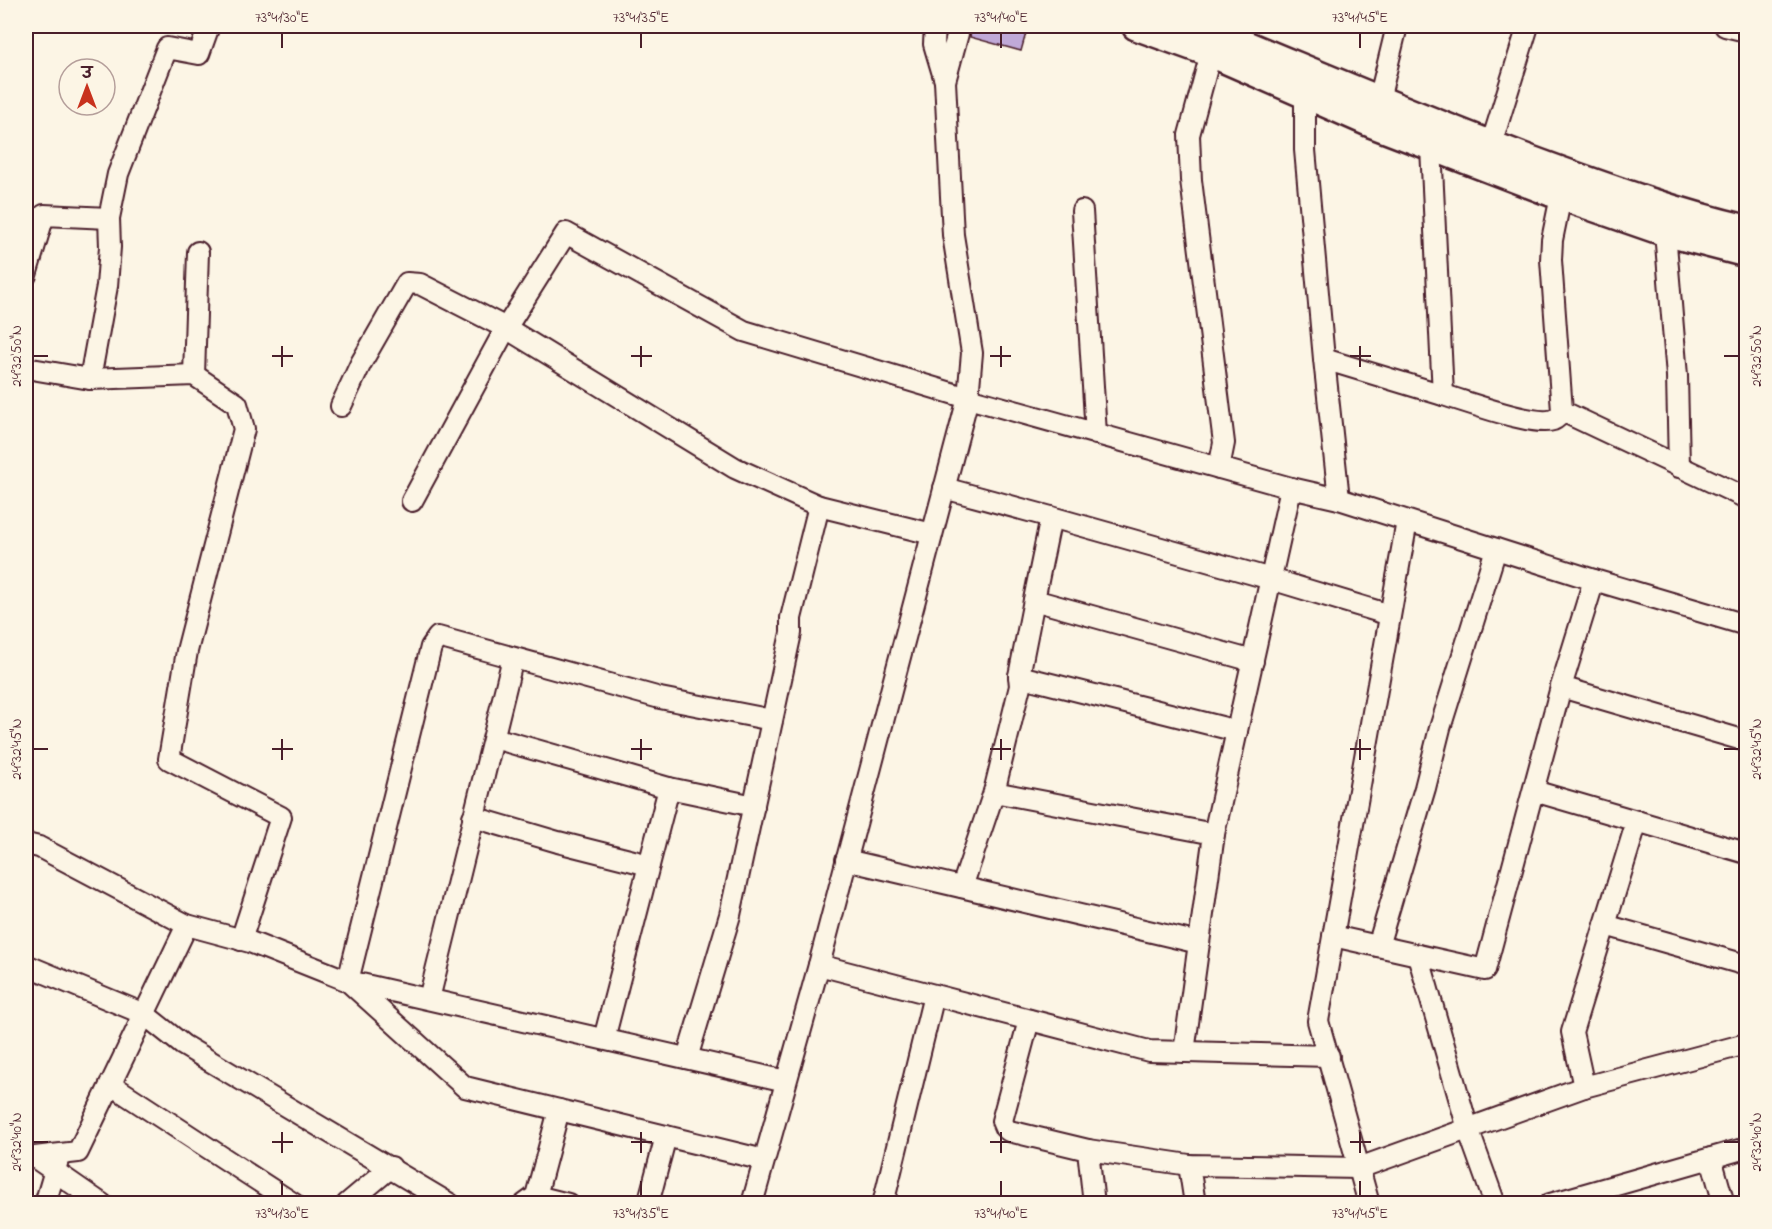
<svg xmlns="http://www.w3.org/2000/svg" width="1772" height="1229" viewBox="0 0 1772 1229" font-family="'Indie Flower','Playpen Sans Deva',sans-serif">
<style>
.building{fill:#c0a9d8;stroke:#4a1f2b;stroke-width:1.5}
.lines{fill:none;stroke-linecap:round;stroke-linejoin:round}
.street-casing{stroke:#4a1f2b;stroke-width:24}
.secondary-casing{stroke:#4a1f2b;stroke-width:32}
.street{stroke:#fcf5e5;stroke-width:20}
.secondary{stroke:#fcf5e5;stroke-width:27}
.ticks{fill:none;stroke:#4a1f2b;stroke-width:2}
.neatline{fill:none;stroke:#4a1f2b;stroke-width:2}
.ticks-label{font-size:15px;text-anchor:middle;fill:#4a1f2b}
</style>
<rect width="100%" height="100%" fill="#fcf5e5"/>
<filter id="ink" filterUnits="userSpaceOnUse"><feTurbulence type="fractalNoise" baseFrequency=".0167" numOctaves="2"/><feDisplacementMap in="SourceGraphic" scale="12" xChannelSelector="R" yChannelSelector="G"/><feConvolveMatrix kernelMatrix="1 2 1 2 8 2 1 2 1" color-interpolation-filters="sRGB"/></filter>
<g filter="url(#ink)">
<polygon class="building" points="972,26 1028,26 1021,51 970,37"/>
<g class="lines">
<defs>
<g id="street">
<polyline points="1725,26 1746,31"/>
<polyline points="1211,53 1189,135 1191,180 1224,443 1219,468"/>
<polyline points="945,81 960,26"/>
<polyline points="1305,94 1305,150 1324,359"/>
<polyline points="1379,100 1397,26"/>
<polyline points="1487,158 1528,26"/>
<polyline points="1082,211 1096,434"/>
<polyline points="1665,232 1677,376 1679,467"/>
<polyline points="26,275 44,215 109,218"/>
<polyline points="26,368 90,379 194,375 237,404 244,429 187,651 169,759 281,817 241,940"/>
<polyline points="194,375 198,252"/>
<polyline points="90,379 107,286 110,247 109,218 118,174 167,48 199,54 209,26"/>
<path d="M 1443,395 C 1465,401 1534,427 1553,420 C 1558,418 1560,415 1562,411 L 1551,260 L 1552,240 L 1561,196"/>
<polyline points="341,406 361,363 407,283 420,284 506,328 735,468 819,506 932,534"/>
<polyline points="1562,411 1746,498"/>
<polyline points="944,488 1051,517"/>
<polyline points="1339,499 1324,359 1443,395 1431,147"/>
<polyline points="412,501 506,328 566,233 744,331 968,398 1291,488 1339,499 1594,580 1746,625"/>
<polyline points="1594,580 1561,687 1746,741"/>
<polyline points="1253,661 1034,600 1051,517 1271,579 1390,615"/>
<polyline points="1019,676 1237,731"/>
<polyline points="494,738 669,788 754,806"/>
<polyline points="1534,791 1746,853"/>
<polyline points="994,792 1214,834"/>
<polyline points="473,817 558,842 649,865"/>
<polyline points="1637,821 1572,1032 1584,1087 1746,1044"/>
<polyline points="26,844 39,847 187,925"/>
<polyline points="846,860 1199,943"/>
<polyline points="962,887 994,792 1020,686 1019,676 1034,600"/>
<polyline points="1605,925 1746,965"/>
<polyline points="1333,936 1485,970 1561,687"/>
<polyline points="1378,946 1425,788 1440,728 1496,549"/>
<polyline points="1418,955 1468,1129 1495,1204"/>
<polyline points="26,965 144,1014 183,1045 450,1204"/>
<polyline points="819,965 1149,1051 1329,1056"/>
<polyline points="429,999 513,658"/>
<polyline points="1029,1020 1002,1121 1005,1128 1009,1131 1088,1150"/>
<polyline points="604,1039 669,788"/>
<polyline points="1184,1052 1214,834 1291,488"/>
<polyline points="687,1058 730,915 791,633 791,618 819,506"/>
<polyline points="110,1084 294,1204"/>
<polyline points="34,1157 102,1204"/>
<polyline points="26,1158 78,1152 187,925 250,942 348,981 786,1081"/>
<polyline points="1711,1158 1724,1204"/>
<polyline points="764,1160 465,1087 348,981 431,647 438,637 660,698 772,720"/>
<polyline points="1189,1165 1195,1204"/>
<polyline points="45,1204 58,1160"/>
<polyline points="347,1204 391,1167"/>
<polyline points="525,1204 536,1196 559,1110"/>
<polyline points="534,1204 536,1196 568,1204"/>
<polyline points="648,1204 666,1136"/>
<polyline points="752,1204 819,965 968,398 972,353 953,235 945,81 934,44 935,26"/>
<polyline points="883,1204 934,995"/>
<polyline points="1094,1204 1088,1150 1189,1165 1359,1168 1584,1087"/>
<polyline points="1369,1204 1318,1021 1407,521"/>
<polyline points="1550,1204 1746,1148"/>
</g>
<g id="secondary">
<polyline points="1136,26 1211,53 1373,124 1561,196 1665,232 1746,253"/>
<path d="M 1200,26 C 1315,73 1430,123 1547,166 C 1613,190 1678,213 1746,229"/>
</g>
</defs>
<use href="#street" class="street-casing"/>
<use href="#secondary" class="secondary-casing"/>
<use href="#street" class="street"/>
<use href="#secondary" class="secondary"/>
</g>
</g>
<path class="ticks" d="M 282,33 L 282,48M 641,33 L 641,48M 1001,33 L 1001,48M 1360,33 L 1360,48M 282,346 L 282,367M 641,346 L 641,367M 1001,346 L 1001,367M 1360,346 L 1360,367M 33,356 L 48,356M 272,356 L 293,356M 631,356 L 652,356M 990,356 L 1011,356M 1350,356 L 1371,356M 1724,356 L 1739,356M 282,739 L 282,760M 641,739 L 641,760M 1001,739 L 1001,760M 1360,739 L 1360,760M 33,749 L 48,749M 272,749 L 293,749M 631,749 L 652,749M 990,749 L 1011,749M 1350,749 L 1371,749M 1724,749 L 1739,749M 282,1132 L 282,1153M 641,1132 L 641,1153M 1001,1132 L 1001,1153M 1360,1132 L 1360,1153M 33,1142 L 48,1142M 272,1142 L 293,1142M 631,1142 L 652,1142M 990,1142 L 1011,1142M 1350,1142 L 1371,1142M 1724,1142 L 1739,1142M 282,1181 L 282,1196M 641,1181 L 641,1196M 1001,1181 L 1001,1196M 1360,1181 L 1360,1196"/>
<rect width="1772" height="1229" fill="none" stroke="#fcf5e5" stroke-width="66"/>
<g transform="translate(87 87)"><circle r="28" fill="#fcf5e5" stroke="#b59f9b" stroke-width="1.5"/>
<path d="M0-4.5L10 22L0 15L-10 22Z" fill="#c8321e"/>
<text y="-9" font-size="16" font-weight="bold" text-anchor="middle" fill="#4a1f2b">उ</text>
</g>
<rect x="33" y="33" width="1706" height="1163" class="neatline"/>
<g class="ticks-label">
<text x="282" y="22">73°41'30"E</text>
<text x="641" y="22">73°41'35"E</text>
<text x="1001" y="22">73°41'40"E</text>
<text x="1360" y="22">73°41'45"E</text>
<text transform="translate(16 356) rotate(-90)" y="5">24°32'50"N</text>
<text transform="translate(1756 356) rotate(-90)" y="5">24°32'50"N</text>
<text transform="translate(16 749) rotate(-90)" y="5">24°32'45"N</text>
<text transform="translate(1756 749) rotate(-90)" y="5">24°32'45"N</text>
<text transform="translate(16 1142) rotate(-90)" y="5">24°32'40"N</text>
<text transform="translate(1756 1142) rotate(-90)" y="5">24°32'40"N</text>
<text x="282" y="1218">73°41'30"E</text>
<text x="641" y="1218">73°41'35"E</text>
<text x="1001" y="1218">73°41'40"E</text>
<text x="1360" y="1218">73°41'45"E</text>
</g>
</svg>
